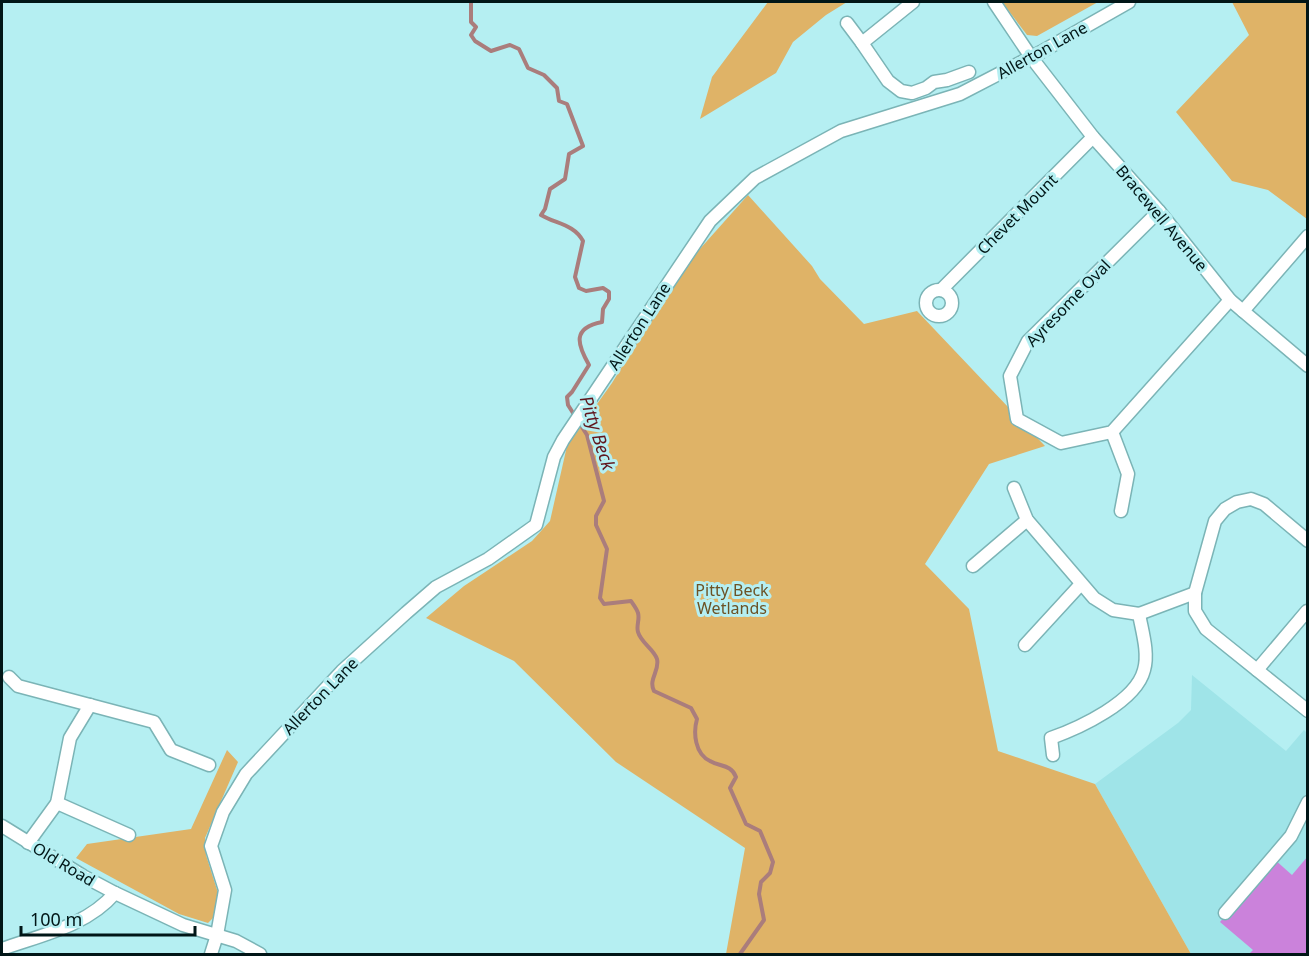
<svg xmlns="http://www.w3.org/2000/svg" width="1309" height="956" viewBox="0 0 1309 956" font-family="'Noto Sans',sans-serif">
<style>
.built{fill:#9fe4e8}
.green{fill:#dfb367}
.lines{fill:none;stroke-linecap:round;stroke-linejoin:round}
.stream{stroke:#aa7d7c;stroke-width:4}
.building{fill:#cb82db}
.minor-casing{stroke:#7bb4b6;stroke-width:15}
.minor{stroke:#fff;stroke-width:12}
.labels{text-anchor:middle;stroke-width:6;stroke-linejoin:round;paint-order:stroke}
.street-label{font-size:16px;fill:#011617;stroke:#b5eff2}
.park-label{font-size:16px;fill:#6c5225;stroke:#b5eff2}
.water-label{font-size:18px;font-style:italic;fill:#60161d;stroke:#b5eff2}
</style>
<rect width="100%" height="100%" fill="#b5eff2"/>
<polygon class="built" points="1192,675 1286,751 1304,730 1308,734 1307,954 1191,954 1095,784 1178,723 1191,710"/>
<g class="green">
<polygon points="768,2 847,2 826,15 793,42 776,73 700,119 712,77"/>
<polygon points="1002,2 1098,2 1037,36 1027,35"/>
<polygon points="1232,2 1307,2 1307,219 1268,190 1232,181 1176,112 1249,35"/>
<polygon points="748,195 812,266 820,279 864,324 917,311 1045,446 989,464 925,564 969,609 998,751 1095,784 1191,954 726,954 745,848 616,762 514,661 426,618 464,586 532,541 550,521 567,446 612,383 682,269"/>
<polygon points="227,750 238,762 205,838 206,855 218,893 216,915 208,923 179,914 76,858 87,844 191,829"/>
</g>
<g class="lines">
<path class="stream" d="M 471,2 L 471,22 L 476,27 L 471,35 L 475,41 L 491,51 L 510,45 L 519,49 L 528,68 L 544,75 L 557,88 L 559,101 L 567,104 L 583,146 L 569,154 L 565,179 L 550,189 L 545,209 L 541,215 C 556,224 574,224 583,241 L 575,277 L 579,288 L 586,291 L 603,288 L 609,292 L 609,299 L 603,309 L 602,322 C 572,328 577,344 589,365 L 572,392 L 567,397 L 568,405 L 587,435 L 604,501 L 596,516 L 596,525 L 607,549 L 600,598 L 604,604 L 631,601 C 633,604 637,609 638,613 C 640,619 636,626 638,632 C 641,643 654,649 657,659 C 660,671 648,679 654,691 L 691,708 L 697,719 C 693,733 695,754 710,761 C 720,767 731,764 736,777 L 730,788 L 746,824 L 760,831 L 773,862 L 770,873 L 761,882 L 759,894 L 764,920 L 740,954"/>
</g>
<polygon class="building" points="1308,856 1308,954 1249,954 1253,950 1220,922 1274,859 1292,875"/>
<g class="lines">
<defs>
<g id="minor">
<polyline points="913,2 862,43 888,81 901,91 912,93 926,88 934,82 947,80 969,72"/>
<polyline points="994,2 1031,57 1093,137 1159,211 1230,300 1308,366"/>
<polyline points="847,23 862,43"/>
<polyline points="1159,211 1028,341 1010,376 1017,419 1061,443 1112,432 1230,300"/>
<circle cx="939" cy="303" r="13"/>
<polyline points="941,290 1093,137"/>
<polyline points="1243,311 1308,236"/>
<polyline points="1112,432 1128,474 1121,511"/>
<polyline points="1014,488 1027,520 1094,598 1113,610 1139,614 1195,593"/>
<polyline points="1308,541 1264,504 1251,499 1237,502 1225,509 1215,521 1195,593 1195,611 1206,629 1308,711"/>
<polyline points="973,566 1027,520"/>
<polyline points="1025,645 1081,584"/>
<polyline points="1257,670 1307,611"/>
<polyline points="9,677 18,686 154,722 171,750 209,765"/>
<path d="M 1053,755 L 1051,738 C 1079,728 1136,702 1144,670 C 1149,653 1142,631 1139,614"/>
<polyline points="57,803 129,835"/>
<polyline points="2,826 83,876 115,893 183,925 236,941 260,954"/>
<polyline points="28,843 57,803 70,738 90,705"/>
<polyline points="1225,913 1291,836 1308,802"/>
<path d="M 2,949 C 41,935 87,926 115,893"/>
<polyline points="211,954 217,935 225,890 211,846 223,812 246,774 342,671 406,613 436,587 488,559 536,525 554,457 563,440 710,221 755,178 841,131 960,94 1041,52 1129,2"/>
</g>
</defs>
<use href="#minor" class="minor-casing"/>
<use href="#minor" class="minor"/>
</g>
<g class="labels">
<g class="street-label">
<text transform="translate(1042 50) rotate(-29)" y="6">Allerton Lane</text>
<text transform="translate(1017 214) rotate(-45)" y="6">Chevet Mount</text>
<text transform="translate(1162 218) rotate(50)" y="6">Bracewell Avenue</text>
<text transform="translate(1068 303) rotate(-46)" y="6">Ayresome Oval</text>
<text transform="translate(639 326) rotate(-57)" y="6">Allerton Lane</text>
<text transform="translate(320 696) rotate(-46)" y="6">Allerton Lane</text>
<text transform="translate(64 864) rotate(31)" y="6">Old Road</text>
</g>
<g class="park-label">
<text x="732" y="596">Pitty Beck<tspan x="732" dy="18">Wetlands</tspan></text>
</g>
<g class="water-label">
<text transform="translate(597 433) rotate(72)" y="6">Pitty Beck</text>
</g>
</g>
<rect width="1309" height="956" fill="none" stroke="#011617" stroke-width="6"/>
<path d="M21 926v9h174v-9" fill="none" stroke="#011617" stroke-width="3"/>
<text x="30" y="926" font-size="18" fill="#011617" stroke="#b5eff2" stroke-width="4.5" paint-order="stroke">100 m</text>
</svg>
